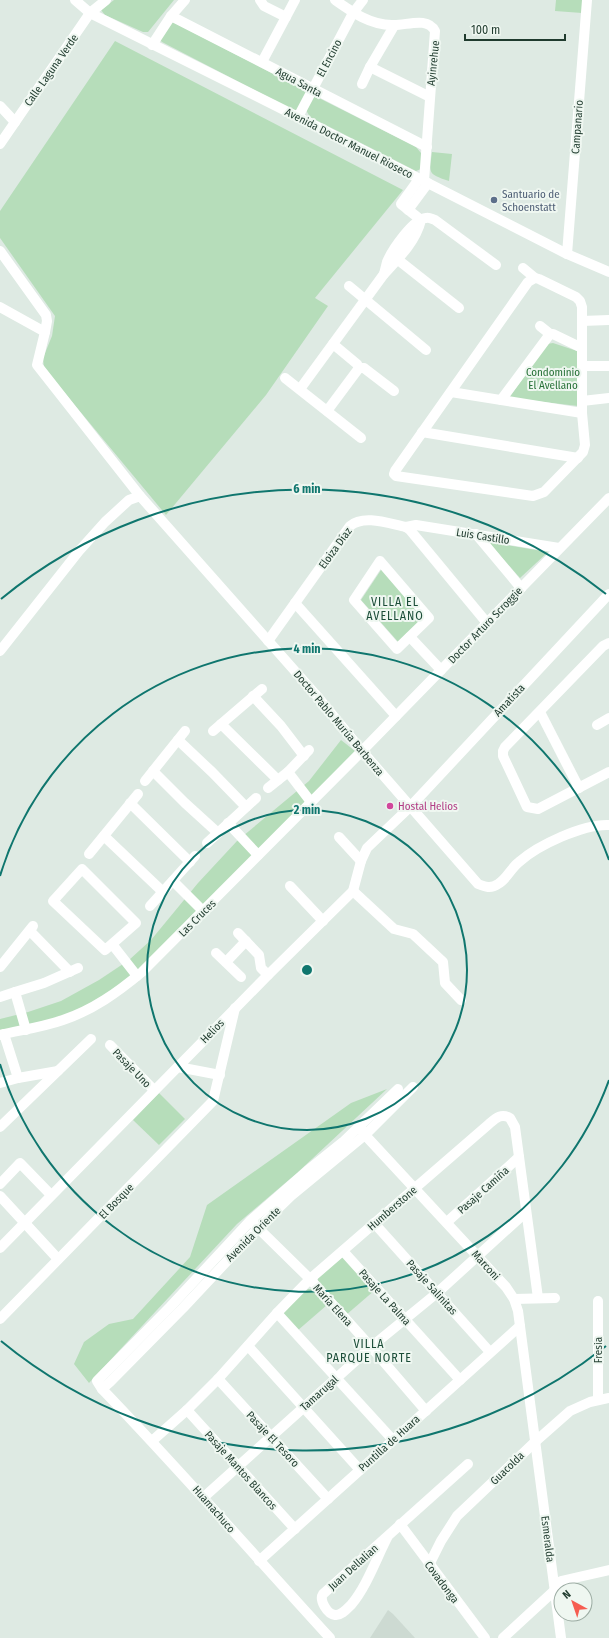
<svg xmlns="http://www.w3.org/2000/svg" width="609" height="1638" viewBox="0 0 609 1638" font-family="'Fira Sans Condensed',sans-serif">
<style>
.built{fill:#cddad2}
.green{fill:#b6ddba}
.lines{fill:none;stroke-linecap:round;stroke-linejoin:round}
.minor{stroke:#fff;stroke-width:10}
.ring{fill:none;stroke:#0f766e;stroke-width:2}
.service-dot{fill:#5c6f8a;stroke:#eff7f1;stroke-width:1.5}
.hotel-dot{fill:#d1479c;stroke:#eff7f1;stroke-width:1.5}
.labels{text-anchor:middle;stroke-width:4;stroke-linejoin:round;paint-order:stroke}
.street-label{font-size:11px;fill:#1f3b2e;stroke:#eff7f1}
.service-label{font-size:11px;fill:#4e5e75;stroke:#eff7f1;text-anchor:start}
.park-label{font-size:11px;fill:#287238;stroke:#eff7f1}
.hotel-label{font-size:11px;fill:#b23c85;stroke:#eff7f1;text-anchor:start}
.neighbourhood-label{font-size:12px;letter-spacing:1px;fill:#1b4d38;stroke:#eff7f1}
.centre{fill:#0f766e;stroke:#eff7f1;stroke-width:2}
.ring-label{font-size:12px;text-anchor:middle;font-weight:bold;fill:#0f766e;stroke:#eff7f1;stroke-width:4;stroke-linejoin:round;paint-order:stroke}
</style>
<rect width="100%" height="100%" fill="#deeae3"/>
<polygon class="built" points="388,1610 393,1614 415,1638 370,1638"/>
<g class="green">
<polygon points="114,0 174,0 148,32 143,32 105,15 101,10"/>
<polygon points="556,0 583,0 582,13 555,11"/>
<polygon points="171,21 306,91 307,92 297,110 293,110 162,42 160,40"/>
<polygon points="115,41 403,190 315,298 328,306 266,395 166,515 44,368 43,358 52,336 55,316 0,238 0,211"/>
<polygon points="315,96 416,147 421,153 421,169 416,171 310,117 306,110 312,99"/>
<path d="M 432,152 L 452,154 L 449,181 C 428,174 429,174 432,152 Z"/>
<polygon points="553,343 577,351 578,406 509,398 547,344"/>
<polygon points="488,542 548,552 520,578"/>
<polygon points="383,567 426,617 400,644 361,600"/>
<polygon points="341,740 355,751 163,949 125,983 78,1011 42,1023 0,1032 0,1019 28,1012 61,1001 99,980 129,960 151,940 198,883 237,841 309,781"/>
<polygon points="387,1089 297,1173 237,1224 89,1383 74,1364 84,1342 109,1324 133,1319 190,1257 207,1205 351,1103"/>
<polygon points="159,1093 185,1119 159,1145 133,1120"/>
<polygon points="344,1255 375,1290 346,1315 318,1284 318,1278"/>
<polygon points="308,1289 312,1289 327,1305 297,1331 281,1315"/>
</g>
<g class="lines">
<g class="minor">
<polyline points="75,0 90,13 298,117 567,254 609,272"/>
<polyline points="260,0 264,6 286,17"/>
<path d="M 335,0 C 352,12 370,25 392,25 C 406,26 427,16 435,31 L 424,181"/>
<polyline points="171,16 427,147"/>
<polyline points="394,26 370,67 430,97"/>
<polyline points="152,45 171,16 185,0"/>
<polyline points="262,62 295,0"/>
<polyline points="362,84 370,67"/>
<polyline points="0,106 15,122"/>
<polyline points="298,117 353,13 363,0"/>
<polyline points="0,144 90,13 106,0"/>
<polyline points="419,179 401,204 421,220"/>
<polyline points="408,210 428,183"/>
<path d="M 421,220 C 416,241 399,258 384,274 C 385,270 386,266 387,262 C 392,250 413,219 426,218 C 429,217 432,219 435,220 L 496,265"/>
<polyline points="0,251 46,315 47,321 45,332"/>
<polyline points="567,254 587,0"/>
<polyline points="397,259 459,308"/>
<polyline points="523,268 535,278"/>
<polygon points="535,278 539,279 576,297 580,301 582,307 582,413 585,445 583,452 544,492 533,496 396,476 394,474 395,471 528,282"/>
<polyline points="349,286 426,350"/>
<path d="M 0,307 L 45,332 L 37,365 L 140,496 L 317,696 L 362,751 L 478,884 C 485,887 491,889 498,884 C 507,879 511,868 519,862 C 538,845 583,824 609,825"/>
<polyline points="582,321 609,320"/>
<polyline points="540,326 550,334"/>
<polyline points="333,344 357,364 359,368"/>
<polyline points="582,366 609,366"/>
<polyline points="285,378 361,438"/>
<polyline points="300,389 384,274"/>
<polyline points="451,392 582,413"/>
<polyline points="501,400 550,334 553,334 582,348"/>
<polyline points="582,401 609,398"/>
<polyline points="327,411 359,368 364,368 394,391"/>
<polyline points="422,432 578,458"/>
<polyline points="406,527 416,525 559,548"/>
<polyline points="476,534 521,588"/>
<polygon points="380,561 429,618 397,649 354,600"/>
<polyline points="295,603 396,716"/>
<polyline points="410,637 441,670"/>
<path d="M 268,641 L 350,526 C 364,514 390,524 406,527 L 410,530 L 487,623"/>
<polyline points="609,643 603,646 505,747 503,751 503,756 527,807 538,809 609,772"/>
<polyline points="0,651 79,551 105,522 129,500 140,496"/>
<polyline points="253,696 281,726 304,756"/>
<polyline points="540,712 579,788"/>
<polyline points="221,724 278,780"/>
<polyline points="597,725 609,718"/>
<polyline points="213,731 262,689"/>
<polyline points="178,740 212,772 246,807"/>
<polyline points="153,771 185,803 218,833"/>
<polyline points="288,772 311,802"/>
<polyline points="145,781 185,731"/>
<polyline points="268,788 288,772 309,750"/>
<polyline points="130,803 190,862"/>
<polyline points="228,823 258,855"/>
<polyline points="104,836 163,892"/>
<polyline points="339,837 361,861"/>
<polyline points="207,843 256,798"/>
<polyline points="89,854 138,794"/>
<polyline points="173,881 203,911"/>
<polyline points="290,886 323,921"/>
<polyline points="353,891 394,929 413,934 443,962 445,983 461,1000"/>
<polyline points="150,906 195,856"/>
<polyline points="30,931 70,972"/>
<polyline points="238,933 259,955 261,968 268,975"/>
<polyline points="112,944 105,950 53,901 82,869 136,923 112,944 137,976"/>
<polyline points="216,953 241,977"/>
<polyline points="226,962 246,941"/>
<polyline points="0,967 33,926"/>
<polyline points="0,997 15,992"/>
<polyline points="26,1030 15,992 44,983 78,968"/>
<path d="M 0,1035 C 21,1030 43,1027 63,1020 C 93,1010 118,992 142,972 L 362,751 L 609,498"/>
<polyline points="110,1045 154,1090"/>
<polyline points="178,1067 220,1075"/>
<polyline points="18,1078 58,1071"/>
<polyline points="0,1083 18,1078 4,1034"/>
<polyline points="0,1127 91,1039"/>
<polyline points="360,1127 365,1135 506,1287 514,1299 518,1311 561,1638"/>
<polyline points="0,1184 20,1163 51,1195"/>
<polyline points="0,1196 58,1259"/>
<polyline points="447,1222 519,1157"/>
<polyline points="374,1223 490,1352"/>
<polyline points="254,1224 310,1279 371,1347 426,1411"/>
<polyline points="0,1248 268,975 353,891 361,861 367,848 410,807 609,594"/>
<polyline points="343,1251 460,1380"/>
<polyline points="514,1299 555,1298"/>
<polyline points="598,1301 598,1400"/>
<polyline points="277,1313 393,1440"/>
<polyline points="0,1319 213,1101 235,1008"/>
<polyline points="248,1346 360,1470"/>
<polyline points="218,1379 328,1499"/>
<polyline points="102,1389 110,1382 183,1308 257,1229 291,1196 365,1135 413,1087"/>
<polyline points="187,1410 295,1529"/>
<path d="M 152,1441 L 187,1410 L 218,1379 L 277,1313 L 310,1279 L 489,1124 C 496,1118 501,1113 510,1118 L 515,1127 L 538,1298"/>
<polyline points="204,1497 371,1347 437,1293 526,1212"/>
<polyline points="400,1524 485,1638"/>
<path d="M 388,1536 C 376,1559 367,1586 351,1605 C 347,1609 341,1616 335,1615 C 327,1614 319,1600 323,1594 L 468,1464"/>
<polyline points="259,1561 520,1326"/>
<polyline points="429,1565 441,1541 457,1516 536,1441 570,1411 590,1402 609,1398"/>
<path d="M 330,1638 C 254,1555 180,1470 102,1389 L 97,1381 L 170,1307 L 251,1220 L 307,1171 L 343,1142 L 398,1089"/>
<polyline points="503,1638 555,1590 561,1581 609,1570"/>
</g>
</g>
<g class="ring">
<circle cx="307" cy="970" r="160"/>
<path d="M609 1080A321 321 0 0 1 0 1064M0 876A321 321 0 0 1 609 860"/>
<path d="M606 1346A481 481 0 0 1 1 1341M1 599A481 481 0 0 1 606 594"/>
</g>
<circle class="service-dot" cx="494" cy="200" r="4"/>
<circle class="hotel-dot" cx="390" cy="806" r="4"/>
<g class="labels">
<g class="street-label">
<text transform="translate(329 58) rotate(-62)" y="4">El Encino</text>
<text transform="translate(433 63) rotate(-84)" y="4">Ayinrehue</text>
<text transform="translate(51 70) rotate(-55)" y="4">Calle Laguna Verde</text>
<text transform="translate(299 82) rotate(28)" y="4">Agua Santa</text>
<text transform="translate(577 127) rotate(-86)" y="4">Campanario</text>
<text transform="translate(349 143) rotate(27)" y="4">Avenida Doctor Manuel Rioseco</text>
<text transform="translate(483 536) rotate(9)" y="4">Luis Castillo</text>
<text transform="translate(335 548) rotate(-54)" y="4">Eloiza Díaz</text>
<text transform="translate(485 625) rotate(-46)" y="4">Doctor Arturo Scroggie</text>
<text transform="translate(509 700) rotate(-47)" y="4">Amatista</text>
<text transform="translate(339 723) rotate(50)" y="4">Doctor Pablo Murúa Barbenza</text>
<text transform="translate(197 918) rotate(-45)" y="4">Las Cruces</text>
<text transform="translate(212 1031) rotate(-46)" y="4">Helios</text>
<text transform="translate(132 1068) rotate(46)" y="4">Pasaje Uno</text>
<text transform="translate(483 1190) rotate(-42)" y="4">Pasaje Camiña</text>
<text transform="translate(116 1201) rotate(-46)" y="4">El Bosque</text>
<text transform="translate(392 1208) rotate(-41)" y="4">Humberstone</text>
<text transform="translate(253 1234) rotate(-45)" y="4">Avenida Oriente</text>
<text transform="translate(486 1265) rotate(48)" y="4">Marconi</text>
<text transform="translate(432 1287) rotate(48)" y="4">Pasaje Salinitas</text>
<text transform="translate(385 1297) rotate(48)" y="4">Pasaje La Palma</text>
<text transform="translate(333 1305) rotate(48)" y="4">María Elena</text>
<text transform="translate(598 1350) rotate(-90)" y="4">Fresia</text>
<text transform="translate(319 1393) rotate(-42)" y="4">Tamarugal</text>
<text transform="translate(273 1439) rotate(47)" y="4">Pasaje El Tesoro</text>
<text transform="translate(389 1443) rotate(-42)" y="4">Puntilla de Huara</text>
<text transform="translate(507 1468) rotate(-44)" y="4">Guacolda</text>
<text transform="translate(241 1470) rotate(48)" y="4">Pasaje Mantos Blancos</text>
<text transform="translate(214 1509) rotate(49)" y="4">Huamachuco</text>
<text transform="translate(548 1539) rotate(83)" y="4">Esmeralda</text>
<text transform="translate(353 1567) rotate(-42)" y="4">Juan Dellalian</text>
<text transform="translate(442 1582) rotate(53)" y="4">Covadonga</text>
</g>
<g class="service-label">
<text x="502" y="198">Santuario de<tspan x="502" dy="13">Schoenstatt</tspan></text>
</g>
<g class="park-label">
<text x="553" y="376">Condominio<tspan x="553" dy="13">El Avellano</tspan></text>
</g>
<g class="hotel-label">
<text x="398" y="810">Hostal Helios</text>
</g>
<g class="neighbourhood-label">
<text x="395" y="606">VILLA EL<tspan x="395" dy="14">AVELLANO</tspan></text>
<text x="369" y="1348">VILLA<tspan x="369" dy="14">PARQUE NORTE</tspan></text>
</g>
</g>
<circle cx="307" cy="970" r="6" class="centre"/>
<g class="ring-label">
<text x="307" y="493">6 min</text>
<text x="307" y="653">4 min</text>
<text x="307" y="814">2 min</text>
</g>
<g transform="translate(573 1602) rotate(320)"><circle r="19" fill="#eff7f1" stroke="#9caca3"/>
<path d="M0-3L7 15L0 10L-7 15Z" fill="#f65d51"/>
<text y="-6" font-size="11" font-weight="bold" text-anchor="middle" fill="#1f3b2e">N</text>
</g>
<path d="M465 34v6h100v-6" fill="none" stroke="#1f3b2e" stroke-width="2"/>
<text x="471" y="34" font-size="12" fill="#1f3b2e" stroke="#eff7f1" stroke-width="3" paint-order="stroke">100 m</text>
</svg>
